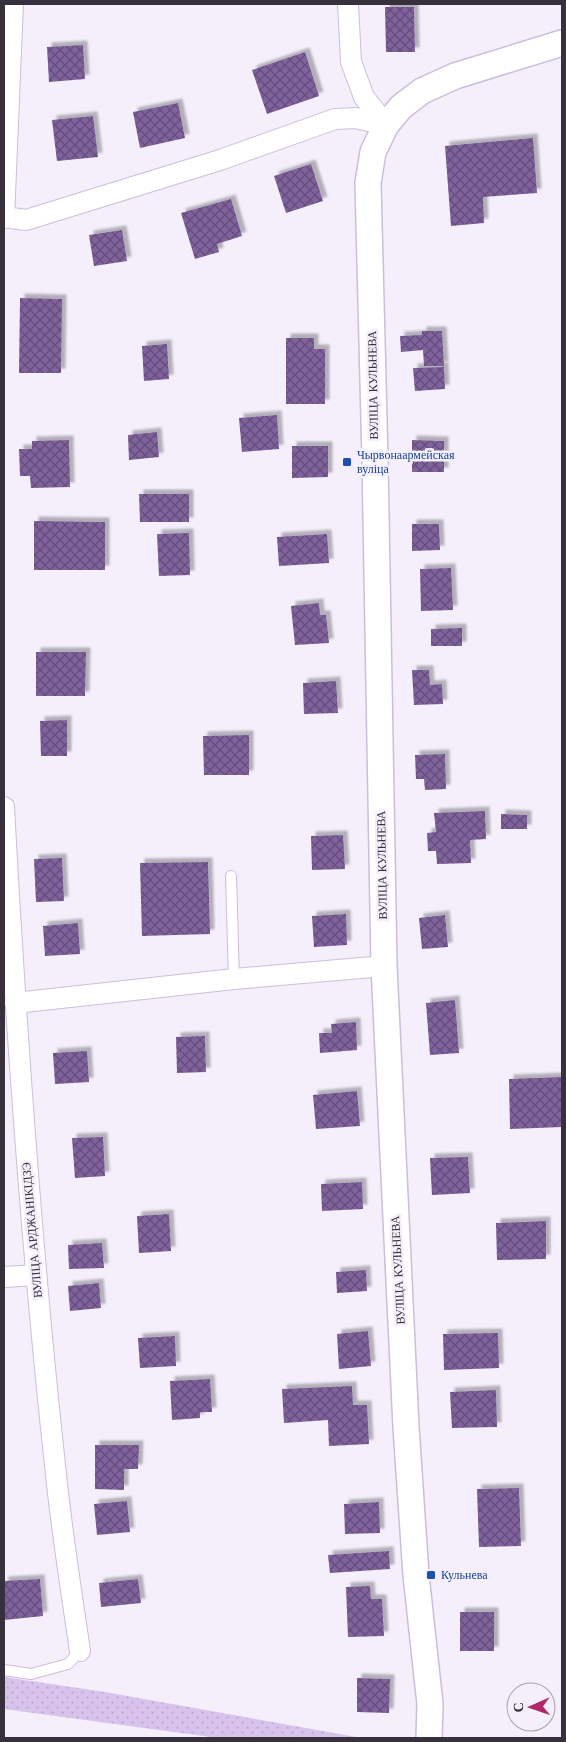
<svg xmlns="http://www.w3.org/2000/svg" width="566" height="1742" viewBox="0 0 566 1742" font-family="'Libre Baskerville',serif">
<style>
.grass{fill:url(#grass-dots)}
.building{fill:url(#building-cross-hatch);filter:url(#shadow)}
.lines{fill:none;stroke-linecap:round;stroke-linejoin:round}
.service-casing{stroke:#ccbedb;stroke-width:12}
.minor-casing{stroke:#ccbedb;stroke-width:22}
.tertiary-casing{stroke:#ccbedb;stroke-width:28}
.service{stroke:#fff;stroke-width:10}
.minor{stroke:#fff;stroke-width:20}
.tertiary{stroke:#fff;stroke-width:25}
.transit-dot{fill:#1a4fb4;stroke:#f4effb;stroke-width:2}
.labels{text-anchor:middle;stroke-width:5;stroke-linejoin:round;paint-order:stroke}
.street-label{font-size:12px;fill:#37313d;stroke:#f4effb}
.transit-label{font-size:12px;fill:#164399;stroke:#f4effb;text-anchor:start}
</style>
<defs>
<pattern id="grass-dots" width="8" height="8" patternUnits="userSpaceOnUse" patternTransform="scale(1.25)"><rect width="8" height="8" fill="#d8c3ed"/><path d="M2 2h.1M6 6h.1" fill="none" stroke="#baa8cc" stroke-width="1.8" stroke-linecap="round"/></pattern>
<pattern id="building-cross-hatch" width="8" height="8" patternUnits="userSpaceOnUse" patternTransform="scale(1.25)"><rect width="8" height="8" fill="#80629d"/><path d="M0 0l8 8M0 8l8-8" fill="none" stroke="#644d7a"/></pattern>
<filter id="shadow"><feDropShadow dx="4.5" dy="-4.5" stdDeviation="1" flood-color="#0004"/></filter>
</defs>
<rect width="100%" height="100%" fill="#f4effb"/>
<polygon class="grass" points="4,1677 105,1692 362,1738 218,1738 4,1709"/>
<g class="building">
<polygon points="385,7 414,7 415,52 386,52"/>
<polygon points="83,45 85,79 49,82 47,47"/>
<polygon points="305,52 319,96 267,114 252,70"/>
<polygon points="178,103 185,138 140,148 133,112"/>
<polygon points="93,116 98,157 57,161 52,120"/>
<polygon points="533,138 537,193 483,197 484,223 451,226 445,146"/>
<polygon points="311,164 323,201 286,213 274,176"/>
<polygon points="231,199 242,236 217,244 219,252 195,259 181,213"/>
<polygon points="122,230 127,261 94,266 89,235"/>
<polygon points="20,298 62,299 61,373 19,373"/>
<polygon points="422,331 442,331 444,366 424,366 423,350 401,352 400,336 422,335"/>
<polygon points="286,338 314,338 314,349 325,349 325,404 286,404"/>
<polygon points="167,344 169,379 144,381 142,346"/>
<polygon points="444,367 445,389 415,391 413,368"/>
<polygon points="277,415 279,449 242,452 239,418"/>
<polygon points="157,432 159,457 129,460 128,435"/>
<polygon points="69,440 70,487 31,488 30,476 20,476 19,449 32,449 32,441"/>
<polygon points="412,440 444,441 444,472 412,472"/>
<polygon points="292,446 328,446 328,477 292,478"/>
<polygon points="139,494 189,494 189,522 140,522"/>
<polygon points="34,521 105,522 105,570 34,570"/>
<polygon points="412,524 439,524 440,550 412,551"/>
<polygon points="189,533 190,575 159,576 157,534"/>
<polygon points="327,534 329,563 279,566 277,537"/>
<polygon points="451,568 453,610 421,611 420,569"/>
<polygon points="319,603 320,615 326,615 329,643 295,645 291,606"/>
<polygon points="462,628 462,646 431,646 431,629"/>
<polygon points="36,652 86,652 85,696 36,696"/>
<polygon points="412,670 429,670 430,685 442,684 443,704 414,705"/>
<polygon points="336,681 338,713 304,714 303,683"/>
<polygon points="67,720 67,756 41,756 40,721"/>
<polygon points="249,735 249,775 204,775 203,736"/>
<polygon points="445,754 446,789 425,790 424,779 416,779 415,755"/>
<polygon points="485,811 486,839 470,840 471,863 437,864 436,851 428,851 427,833 436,832 434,813"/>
<polygon points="501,814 527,815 527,829 501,829"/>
<polygon points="343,835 345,869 312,870 311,836"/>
<polygon points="62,858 64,901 36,902 34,859"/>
<polygon points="208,862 210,934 142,936 140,863"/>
<polygon points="346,914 347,945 314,947 312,916"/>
<polygon points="445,915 448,947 422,949 419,918"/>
<polygon points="78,923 80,954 45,956 43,926"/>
<polygon points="455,1000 459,1053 430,1055 426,1003"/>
<polygon points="356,1022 357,1050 320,1053 319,1033 332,1033 331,1024"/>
<polygon points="205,1036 206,1072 177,1073 176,1037"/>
<polygon points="87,1051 89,1082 55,1084 53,1053"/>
<polygon points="562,1077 562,1127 510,1129 509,1079"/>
<polygon points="357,1091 360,1126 316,1129 313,1095"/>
<polygon points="103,1137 105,1176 75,1178 72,1138"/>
<polygon points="468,1157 470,1193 432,1195 430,1158"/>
<polygon points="362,1182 363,1209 322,1211 321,1184"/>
<polygon points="169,1214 171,1251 139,1253 137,1216"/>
<polygon points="546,1221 546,1259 497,1260 496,1223"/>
<polygon points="102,1243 104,1268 69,1269 68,1245"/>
<polygon points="366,1270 367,1291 337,1293 336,1272"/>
<polygon points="99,1283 101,1308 70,1311 68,1286"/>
<polygon points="368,1331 371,1366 339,1369 337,1334"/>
<polygon points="498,1333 499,1368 444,1370 443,1334"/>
<polygon points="175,1336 176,1366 140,1368 138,1338"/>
<polygon points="210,1379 212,1412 200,1412 200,1418 172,1420 170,1381"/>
<polygon points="352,1386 353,1405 367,1405 369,1444 329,1446 328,1420 284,1423 282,1389"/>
<polygon points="496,1390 497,1427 452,1428 450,1392"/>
<polygon points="95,1445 139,1445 138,1469 124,1469 124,1490 95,1489"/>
<polygon points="519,1488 521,1546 479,1547 477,1489"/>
<polygon points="127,1501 130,1532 97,1535 94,1504"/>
<polygon points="379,1502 380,1533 345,1534 344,1504"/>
<polygon points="389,1551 390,1569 330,1573 328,1555"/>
<polygon points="40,1579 43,1616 4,1620 4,1581"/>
<polygon points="138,1579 141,1603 101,1607 99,1583"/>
<polygon points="370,1586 371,1599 382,1599 384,1636 348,1637 346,1587"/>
<rect x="460" y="1612" width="34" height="39"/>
<polygon points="357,1678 390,1679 389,1713 357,1712"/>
</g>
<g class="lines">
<defs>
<g id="service">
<polyline points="231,876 234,979"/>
<polyline points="4,1670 31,1674 68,1664 80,1651"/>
</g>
<g id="minor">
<polyline points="348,4 351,62 364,97 386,125"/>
<polyline points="4,217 26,220 220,160 335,119 356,118 386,125"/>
<polyline points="4,218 13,4"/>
<path d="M 4,807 C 16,1027 31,1246 55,1465 C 61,1528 71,1589 80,1651"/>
<polyline points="15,1003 234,979 384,966"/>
<polyline points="4,1277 36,1275"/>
</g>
<polyline id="tertiary" points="429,1738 430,1704 416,1575 406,1427 384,966 375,460 368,183 373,152 386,125 401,107 422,91 455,76 562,43"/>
</defs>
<use href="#service" class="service-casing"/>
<use href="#minor" class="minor-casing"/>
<use href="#tertiary" class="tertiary-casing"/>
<use href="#service" class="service"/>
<use href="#minor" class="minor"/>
<use href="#tertiary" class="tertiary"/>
</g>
<g class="transit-dot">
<rect x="342" y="457" width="10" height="10" rx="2.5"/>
<rect x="426" y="1570" width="10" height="10" rx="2.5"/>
</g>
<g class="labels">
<g class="street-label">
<text transform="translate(373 385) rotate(-91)" y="4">ВУЛІЦА КУЛЬНЕВА</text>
<text transform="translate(382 865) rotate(-91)" y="4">ВУЛІЦА КУЛЬНЕВА</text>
<text transform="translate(32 1230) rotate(-95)" y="4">ВУЛІЦА АРДЖАНІКІДЗЭ</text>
<text transform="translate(398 1270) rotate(-93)" y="4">ВУЛІЦА КУЛЬНЕВА</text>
</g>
<g class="transit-label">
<text x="357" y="459">Чырвонаармейская<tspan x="357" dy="14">вуліца</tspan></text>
<text x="441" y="1579">Кульнева</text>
</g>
</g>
<rect width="566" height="1742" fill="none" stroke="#37313d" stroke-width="10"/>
<g transform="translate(531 1707) rotate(268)"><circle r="24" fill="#f4effb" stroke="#a8a3af"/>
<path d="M0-4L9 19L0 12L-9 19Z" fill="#b1296b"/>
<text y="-8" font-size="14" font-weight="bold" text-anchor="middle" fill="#37313d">С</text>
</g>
</svg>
